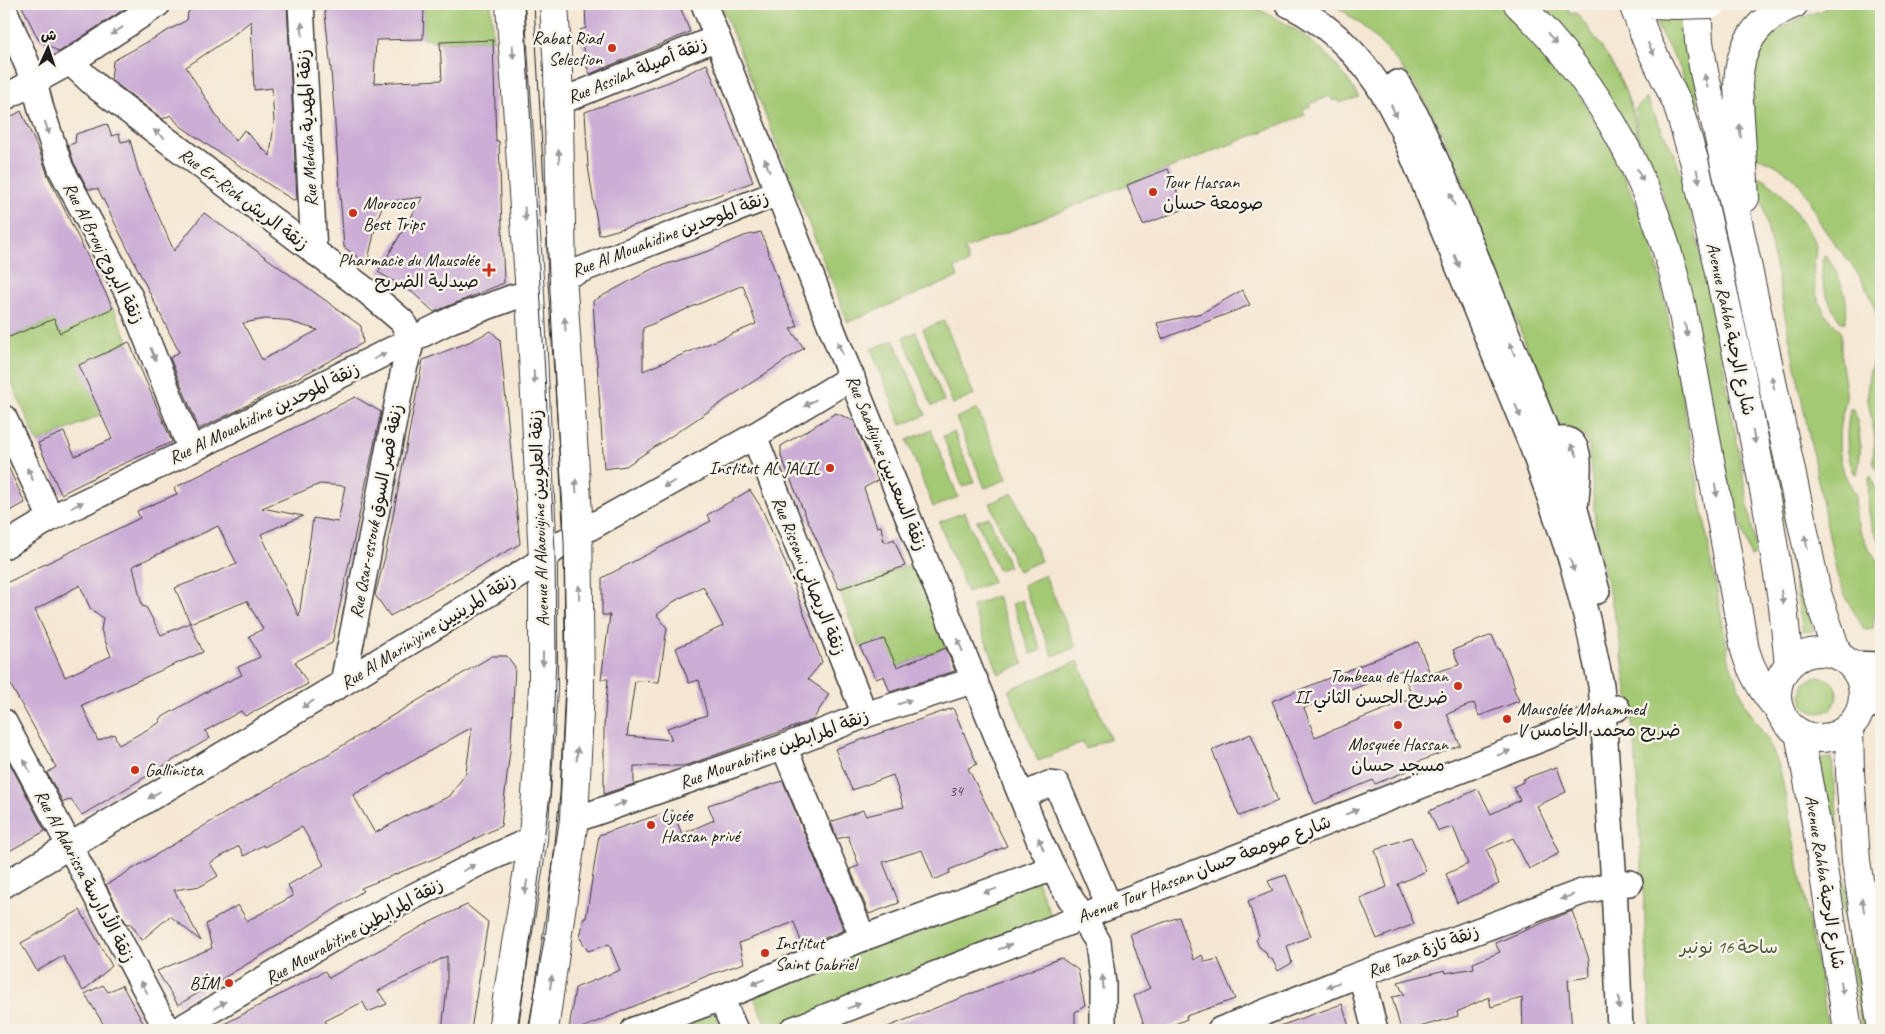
<svg xmlns="http://www.w3.org/2000/svg" width="1885" height="1034" viewBox="0 0 1885 1034" font-family="Caveat,'Playpen Sans Arabic',sans-serif">
<style>
.green{fill:#a4c974;stroke:#607248}
.building{fill:#ccadd6;fill-rule:evenodd}
.lines{fill:none;stroke-linecap:round;stroke-linejoin:round}
.minor-casing{stroke:#3d3a37;stroke-width:28}
.major-casing{stroke:#3d3a37;stroke-width:30}
.highway-casing{stroke:#3d3a37;stroke-width:30}
.minor{stroke:#fff;stroke-width:25}
.major{stroke:#fff;stroke-width:28}
.highway{stroke:#fff;stroke-width:28}
.tram{stroke:#1c1c1c;stroke-width:1}
.highway-bridge-casing{stroke:#3d3a37;stroke-width:30;stroke-linecap:butt}
.highway-bridge{stroke:#fff;stroke-width:28}
.oneway{fill:#999}
.poi-dot{fill:#c8321e;stroke:#f7f3e8;stroke-width:2}
.labels{text-anchor:middle;stroke-width:5;stroke-linejoin:round;paint-order:stroke}
.number-label{font-size:15px;fill:#48404a}
.poi-label{font-size:18px;fill:#1c1c1c;stroke:#f7f3e8;text-anchor:start}
.street-label{font-size:18px;fill:#1c1c1c;stroke:#f7f3e8}
.park-label{font-size:18px;fill:#4c593b;stroke:#f7f3e8}
</style>
<rect width="100%" height="100%" fill="#f7f3e8"/>
<filter id="ink" filterUnits="userSpaceOnUse"><feTurbulence type="fractalNoise" baseFrequency=".02" numOctaves="2"/><feDisplacementMap in="SourceGraphic" scale="10" xChannelSelector="R" yChannelSelector="G"/><feConvolveMatrix kernelMatrix="1 2 1 2 8 2 1 2 1" color-interpolation-filters="sRGB"/></filter>
<filter id="wash" filterUnits="userSpaceOnUse"><feTurbulence type="fractalNoise" baseFrequency=".0096" numOctaves="4" result="noise"/><feDisplacementMap in="SourceGraphic" scale="20" xChannelSelector="R" yChannelSelector="G"/><feGaussianBlur stdDeviation="1.12" result="paint"/><feColorMatrix in="noise" values="0 0 0 0 0 0 0 0 0 0 0 0 0 0 0 0 0 1.4 0 .05"/><feComposite in="paint" operator="in"/></filter>
<g filter="url(#wash)">
<rect width="100%" height="100%" fill="#f5e7d3"/>
<g class="green">
<polygon points="424,4 491,4 493,40 440,42 423,39"/>
<path d="M 721,4 L 1245,4 C 1279,17 1316,39 1339,69 C 1347,78 1353,88 1359,97 L 1339,103 L 1338,99 L 1333,101 L 1330,96 L 1310,104 L 1311,106 L 1303,109 L 1305,115 L 964,249 L 969,263 L 955,268 L 958,277 L 848,322 Z"/>
<path d="M 1333,4 L 1497,4 L 1550,59 L 1572,85 L 1591,113 L 1609,143 L 1643,219 L 1657,265 L 1667,312 L 1730,664 L 1746,706 L 1769,742 L 1780,768 L 1823,995 L 1828,1030 L 1651,1030 L 1635,742 L 1618,630 L 1597,542 L 1589,448 C 1582,423 1570,434 1557,422 C 1535,368 1514,313 1492,260 C 1482,237 1476,214 1467,192 C 1438,115 1403,50 1333,4 Z"/>
<path d="M 1534,4 L 1567,4 L 1570,14 L 1576,13 C 1599,41 1620,71 1631,107 C 1635,118 1635,130 1639,141 L 1634,144 Z"/>
<path d="M 1836,4 L 1881,4 L 1881,479 C 1879,474 1874,467 1874,462 C 1872,454 1875,446 1875,439 C 1873,420 1866,403 1868,383 C 1871,361 1880,342 1877,319 C 1871,280 1842,257 1822,226 C 1815,215 1812,203 1805,192 C 1794,173 1777,165 1757,157 C 1755,119 1741,58 1777,31 C 1794,18 1818,13 1836,4 Z"/>
<polygon points="1652,17 1686,19 1700,118 1698,118 1681,70"/>
<polygon points="1646,98 1673,152 1680,170 1694,225 1718,336 1757,555 1751,557 1729,484 1713,403 1674,229 1658,181 1638,135 1635,109"/>
<polygon points="1702,135 1704,135 1776,458 1813,631 1803,632 1773,458"/>
<path d="M 1757,176 C 1784,187 1798,218 1815,241 L 1816,248 L 1813,273 L 1816,294 L 1825,314 L 1841,332 L 1841,359 L 1846,390 L 1846,399 L 1840,424 L 1839,440 L 1840,457 L 1844,473 L 1855,494 L 1856,516 L 1859,529 L 1870,551 L 1881,565 L 1881,605 L 1875,612 L 1873,629 L 1865,630 C 1853,612 1844,595 1837,575 Z"/>
<path d="M 1824,255 L 1827,256 C 1839,276 1851,298 1845,322 L 1841,322 C 1827,300 1818,281 1824,255 Z"/>
<polygon points="113,308 129,342 80,365 102,414 38,443 4,365 4,339 54,319"/>
<polygon points="944,321 974,395 953,404 923,329"/>
<polygon points="916,332 944,401 932,406 903,337"/>
<polygon points="894,340 926,415 901,425 871,349"/>
<polygon points="977,409 1007,479 985,488 956,418"/>
<path d="M 1850,409 L 1854,409 C 1860,431 1863,452 1857,474 L 1854,473 C 1845,451 1846,433 1850,409 Z"/>
<polygon points="931,430 958,497 933,507 907,440"/>
<polygon points="954,432 974,482 963,487 943,436"/>
<path d="M 1871,476 L 1881,503 L 1881,543 C 1866,524 1868,500 1869,477 Z"/>
<polygon points="1013,493 1041,561 1018,571 990,503"/>
<polygon points="965,512 993,582 967,592 939,522"/>
<polygon points="989,517 1009,566 998,570 977,521"/>
<polygon points="919,562 951,645 897,667 860,647 839,589"/>
<polygon points="1045,575 1076,647 1053,656 1023,585"/>
<polygon points="997,596 1024,664 999,674 972,606"/>
<polygon points="1022,600 1041,650 1031,654 1012,604"/>
<polygon points="1078,661 1110,738 1086,749 1083,742 1038,761 1008,690"/>
<circle cx="1819" cy="695" r="18"/>
<polygon points="1832,758 1841,859 1867,1030 1862,1030 1820,759"/>
<polygon points="1036,878 1052,918 775,1030 768,1030 752,993"/>
<polygon points="716,1012 729,1030 663,1030"/>
</g>
<g id="blocks">
<g class="building">
<polygon points="21,4 132,4 59,52 38,39"/>
<path d="M 200,4 L 287,4 L 297,199 L 293,200 L 212,148 L 179,125 L 171,115 L 163,119 L 111,80 L 113,61 L 187,20 L 188,12 ZM 251,21 L 254,90 L 272,88 L 274,122 L 270,156 L 244,130 L 236,141 L 221,123 L 186,67 L 228,39 Z"/>
<polygon points="324,4 424,4 423,39 376,40 374,83 442,80 440,42 493,40 496,141 499,141 504,283 434,312 412,292 378,272 423,197 384,202 378,217 367,264 344,247 331,70"/>
<polygon points="585,4 679,4 690,32 590,74 583,58 586,55 581,44 586,41 580,30 586,28"/>
<polygon points="707,64 753,182 646,222 599,235 588,166 585,112 669,82"/>
<polygon points="21,111 40,153 48,176 113,308 60,333 54,319 4,339 4,121"/>
<path d="M 107,124 L 112,136 L 119,134 L 121,142 L 130,140 L 138,170 L 174,251 L 204,213 L 361,326 L 363,343 L 236,411 L 199,429 L 170,358 L 179,352 L 98,189 L 88,189 L 74,163 L 68,145 L 75,143 L 76,134 ZM 265,319 L 284,320 L 318,330 L 262,360 L 243,323 Z"/>
<polygon points="1168,169 1184,209 1143,225 1127,185"/>
<path d="M 761,232 L 786,302 L 798,326 L 790,329 L 804,348 L 626,466 L 604,469 L 593,301 L 654,268 L 709,251 L 744,236 ZM 743,285 L 756,324 L 643,371 L 643,328 Z"/>
<polygon points="1242,290 1250,305 1162,339 1157,323 1202,313"/>
<polygon points="491,331 500,340 520,544 390,616 375,595 385,557 423,360 469,342"/>
<polygon points="129,342 172,442 107,471 61,494 38,443 64,432 75,456 112,439 79,365"/>
<path d="M 355,397 L 381,412 L 332,643 L 295,662 L 308,684 L 245,716 L 241,711 L 205,731 L 210,738 L 82,815 L 71,800 L 63,802 L 47,773 L 56,767 L 4,673 L 4,584 L 140,518 L 137,511 L 177,494 L 174,488 ZM 320,484 L 345,486 L 338,522 L 313,518 L 299,617 L 261,534 L 303,516 L 262,508 ZM 218,526 L 237,564 L 175,588 L 190,623 L 161,635 L 146,607 L 142,606 L 133,566 ZM 80,585 L 90,608 L 103,618 L 101,630 L 111,656 L 65,677 L 35,610 ZM 247,601 L 263,629 L 249,636 L 260,657 L 238,667 L 242,675 L 210,690 L 159,719 L 161,722 L 119,745 L 114,734 L 98,741 L 82,705 L 203,652 L 190,623 Z"/>
<polygon points="836,413 854,421 878,480 864,488 877,527 881,526 884,543 894,539 905,566 839,589 804,512 781,456 781,446"/>
<polygon points="4,458 25,503 4,514"/>
<path d="M 750,490 L 762,509 L 785,562 L 822,662 L 808,679 L 829,694 L 813,720 L 693,763 L 683,766 L 634,766 L 634,784 L 604,794 L 604,726 L 608,679 L 601,679 L 610,615 L 602,615 L 602,578 L 711,521 L 707,515 ZM 703,586 L 723,626 L 676,648 L 689,683 L 699,680 L 707,715 L 667,728 L 672,740 L 627,736 L 635,681 L 659,682 L 667,628 L 657,615 L 673,602 Z"/>
<path d="M 1492,635 L 1498,649 L 1500,649 L 1515,687 L 1513,687 L 1519,701 L 1479,716 L 1474,703 L 1447,714 L 1460,745 L 1406,767 L 1407,771 L 1375,784 L 1373,780 L 1315,804 L 1272,701 L 1418,642 L 1430,674 L 1459,665 L 1453,650 ZM 1402,670 L 1413,698 L 1315,737 L 1304,708 Z"/>
<polygon points="884,639 897,667 946,648 955,671 890,692 884,676 876,679 860,647"/>
<path d="M 492,656 L 507,656 L 515,667 L 511,742 L 501,826 L 436,858 L 361,888 L 363,891 L 279,945 L 178,1005 L 157,971 L 212,948 L 206,924 L 238,905 L 247,921 L 293,896 L 288,885 L 324,865 L 302,827 L 264,847 L 263,845 L 244,856 L 239,846 L 210,863 L 218,876 L 201,886 L 174,890 L 201,941 L 170,916 L 142,940 L 131,924 L 126,923 L 106,885 L 237,806 L 310,765 ZM 472,727 L 466,773 L 450,796 L 410,814 L 375,833 L 353,795 Z"/>
<polygon points="953,708 977,764 968,768 1007,846 949,870 950,873 934,880 922,850 883,862 899,903 869,914 850,869 859,866 848,836 837,839 831,822 863,810 866,816 904,807 893,775 852,790 835,749"/>
<polygon points="1251,734 1278,801 1239,816 1212,750"/>
<polygon points="4,752 45,831 4,854"/>
<polygon points="1557,767 1566,792 1537,806 1560,853 1529,869 1513,838 1487,850 1499,884 1457,903 1446,874 1468,864 1453,827 1438,831 1429,811 1478,789 1491,814 1520,800 1513,787 1523,782 1523,779"/>
<polygon points="783,781 844,930 803,947 794,922 739,943 744,963 709,975 577,1030 569,1030 575,988 620,970 609,944 588,951 580,938 584,918 586,918 599,835 672,810 682,834 714,820 708,805"/>
<polygon points="1411,837 1426,871 1398,884 1414,924 1377,939 1360,898 1387,887 1375,850"/>
<polygon points="1286,875 1311,936 1287,946 1292,963 1278,971 1272,959 1268,958 1265,951 1259,947 1256,939 1259,936 1248,901 1273,891 1268,881"/>
<polygon points="467,905 488,922 471,1030 442,1030 447,988 447,956 378,991 387,1004 368,1012 363,1002 325,1021 330,1030 213,1030 325,971 329,978 430,922"/>
<polygon points="80,910 112,966 83,991 63,956 37,971 21,943"/>
<polygon points="1572,911 1589,959 1590,977 1568,980 1572,1030 1523,1030 1522,998 1491,1007 1489,997 1457,1012 1458,1016 1409,1030 1401,1030 1392,997 1404,995 1398,982 1445,970 1446,973 1474,968 1473,963 1500,952 1495,943"/>
<polygon points="1179,917 1194,960 1202,955 1205,962 1218,959 1235,999 1186,1016 1187,1019 1161,1030 1146,1030 1134,996 1150,988 1145,979 1130,934"/>
<polygon points="1061,958 1078,970 1085,1006 1075,1012 1075,1030 880,1030"/>
<polygon points="103,985 108,992 122,985 147,1030 107,1030 85,994"/>
<polygon points="1342,1004 1350,1030 1275,1030 1274,1028"/>
</g>
</g>
</g>
<g filter="url(#ink)">
<use href="#blocks" fill-opacity="0" stroke="#3d3a37" stroke-width="1"/>
<g class="lines">
<defs>
<g id="minor">
<polyline points="301,4 314,252"/>
<polyline points="704,4 843,357 1040,842 1062,885 1098,942 1103,984 1103,1030"/>
<path d="M 1288,4 C 1339,29 1375,72 1399,122 L 1533,448 L 1572,562 L 1588,623 L 1601,685 L 1603,711 L 1614,884 L 1620,1030"/>
<polyline points="4,9 34,81 41,109 61,169 130,297 191,450"/>
<polyline points="70,62 97,87 368,292 402,321 412,340 404,369 343,683"/>
<polyline points="1397,83 1416,116 1447,185 1551,443 1576,513 1597,591"/>
<polyline points="4,98 70,62 158,4"/>
<polyline points="557,103 717,38"/>
<polyline points="562,275 578,271 778,193"/>
<polyline points="4,418 51,518"/>
<polyline points="754,436 865,715"/>
<path d="M 1535,447 C 1544,445 1559,438 1567,440 C 1585,446 1576,486 1576,501"/>
<polyline points="4,546 51,518 191,450 451,320 514,297 530,294"/>
<polyline points="1849,664 1881,665"/>
<polyline points="1861,709 1881,701"/>
<polyline points="4,722 167,1030"/>
<polyline points="784,747 863,938"/>
<polyline points="1022,796 1049,784 1057,785 1109,906"/>
<polyline points="574,820 784,747 865,715 975,680"/>
<polyline points="4,885 343,683 532,567 564,542 754,436 852,377"/>
<polyline points="1361,975 1375,1030"/>
<polyline points="721,998 735,1030"/>
<polyline points="178,1030 342,933 475,865 533,839"/>
<polyline points="634,1030 721,998 863,938 1053,868"/>
<polyline points="792,1030 1582,723 1603,711 1617,708"/>
<polyline points="1220,1030 1345,980 1582,892 1614,884 1630,883"/>
</g>
<g id="major">
<polyline points="502,1030 533,839 543,688 543,558 530,294 510,4"/>
<polyline points="544,1030 574,820 580,689 578,515 562,275 558,70 554,4"/>
</g>
<g id="highway">
<path d="M 1518,4 C 1605,88 1654,186 1681,303 L 1745,650 C 1752,674 1763,692 1779,710"/>
<polyline points="1633,4 1647,41 1677,103 1694,160 1739,363 1767,505 1783,606 1789,665"/>
<polyline points="1697,4 1699,42 1704,72 1740,231 1817,593 1838,656"/>
<path d="M 1745,198 L 1738,86 C 1739,45 1756,19 1794,4"/>
<circle cx="1820" cy="695" r="43"/>
<polyline points="1849,727 1850,772 1856,861 1881,1023"/>
<polyline points="1799,733 1816,823 1848,1030"/>
</g>
</defs>
<use href="#minor" class="minor-casing"/>
<use href="#major" class="major-casing"/>
<use href="#highway" class="highway-casing"/>
<use href="#minor" class="minor"/>
<use href="#major" class="major"/>
<use href="#highway" class="highway"/>
<g class="tram">
<polyline points="518,1030 550,795 556,659 555,550 524,4"/>
<polyline points="528,1030 546,930 560,795 566,660 564,542 534,4"/>
</g>
<defs>
<polyline id="highway-bridge" points="1652,4 1677,5 1712,4"/>
</defs>
<use href="#highway-bridge" class="highway-bridge-casing"/>
<use href="#highway-bridge" class="highway-bridge"/>
</g>
<defs><path id="oneway-solid" d="M-6-.8H1V-3.2L6.5 0L1 3.2V.8H-6Z" transform="scale(1.25)"/></defs>
<g class="oneway">
<use href="#oneway-solid" transform="translate(302 29) rotate(-93)"/>
<use href="#oneway-solid" transform="translate(117 31) rotate(146)"/>
<use href="#oneway-solid" transform="translate(1552 39) rotate(48)"/>
<use href="#oneway-solid" transform="translate(1651 49) rotate(63)"/>
<use href="#oneway-solid" transform="translate(513 52) rotate(87)"/>
<use href="#oneway-solid" transform="translate(1706 81) rotate(-102)"/>
<use href="#oneway-solid" transform="translate(1394 111) rotate(64)"/>
<use href="#oneway-solid" transform="translate(47 128) rotate(72)"/>
<use href="#oneway-solid" transform="translate(1740 131) rotate(-96)"/>
<use href="#oneway-solid" transform="translate(159 134) rotate(-143)"/>
<use href="#oneway-solid" transform="translate(559 156) rotate(-92)"/>
<use href="#oneway-solid" transform="translate(767 165) rotate(-112)"/>
<use href="#oneway-solid" transform="translate(1640 175) rotate(65)"/>
<use href="#oneway-solid" transform="translate(1698 176) rotate(78)"/>
<use href="#oneway-solid" transform="translate(1452 199) rotate(-112)"/>
<use href="#oneway-solid" transform="translate(525 214) rotate(86)"/>
<use href="#oneway-solid" transform="translate(1457 261) rotate(68)"/>
<use href="#oneway-solid" transform="translate(565 324) rotate(-94)"/>
<use href="#oneway-solid" transform="translate(1686 330) rotate(80)"/>
<use href="#oneway-solid" transform="translate(840 348) rotate(-112)"/>
<use href="#oneway-solid" transform="translate(1512 349) rotate(-112)"/>
<use href="#oneway-solid" transform="translate(153 354) rotate(68)"/>
<use href="#oneway-solid" transform="translate(380 356) rotate(-26)"/>
<use href="#oneway-solid" transform="translate(534 377) rotate(88)"/>
<use href="#oneway-solid" transform="translate(1773 383) rotate(-102)"/>
<use href="#oneway-solid" transform="translate(810 403) rotate(149)"/>
<use href="#oneway-solid" transform="translate(1518 411) rotate(68)"/>
<use href="#oneway-solid" transform="translate(1754 437) rotate(79)"/>
<use href="#oneway-solid" transform="translate(1574 450) rotate(-120)"/>
<use href="#oneway-solid" transform="translate(30 474) rotate(-115)"/>
<use href="#oneway-solid" transform="translate(669 484) rotate(151)"/>
<use href="#oneway-solid" transform="translate(576 486) rotate(-93)"/>
<use href="#oneway-solid" transform="translate(1716 490) rotate(80)"/>
<use href="#oneway-solid" transform="translate(77 505) rotate(-26)"/>
<use href="#oneway-solid" transform="translate(1806 542) rotate(-102)"/>
<use href="#oneway-solid" transform="translate(1572 565) rotate(73)"/>
<use href="#oneway-solid" transform="translate(579 592) rotate(-91)"/>
<use href="#oneway-solid" transform="translate(1782 597) rotate(81)"/>
<use href="#oneway-solid" transform="translate(960 645) rotate(-112)"/>
<use href="#oneway-solid" transform="translate(543 659) rotate(90)"/>
<use href="#oneway-solid" transform="translate(905 702) rotate(-18)"/>
<use href="#oneway-solid" transform="translate(308 704) rotate(149)"/>
<use href="#oneway-solid" transform="translate(1504 753) rotate(-21)"/>
<use href="#oneway-solid" transform="translate(577 754) rotate(-87)"/>
<use href="#oneway-solid" transform="translate(27 766) rotate(-118)"/>
<use href="#oneway-solid" transform="translate(154 795) rotate(149)"/>
<use href="#oneway-solid" transform="translate(620 804) rotate(-19)"/>
<use href="#oneway-solid" transform="translate(1352 812) rotate(-21)"/>
<use href="#oneway-solid" transform="translate(1041 844) rotate(-113)"/>
<use href="#oneway-solid" transform="translate(469 868) rotate(-27)"/>
<use href="#oneway-solid" transform="translate(526 887) rotate(99)"/>
<use href="#oneway-solid" transform="translate(990 891) rotate(160)"/>
<use href="#oneway-solid" transform="translate(1567 897) rotate(160)"/>
<use href="#oneway-solid" transform="translate(1863 905) rotate(-99)"/>
<use href="#oneway-solid" transform="translate(1005 947) rotate(-21)"/>
<use href="#oneway-solid" transform="translate(551 982) rotate(-82)"/>
<use href="#oneway-solid" transform="translate(758 982) rotate(157)"/>
<use href="#oneway-solid" transform="translate(1103 982) rotate(-94)"/>
<use href="#oneway-solid" transform="translate(1333 985) rotate(158)"/>
<use href="#oneway-solid" transform="translate(144 987) rotate(-118)"/>
<use href="#oneway-solid" transform="translate(1842 988) rotate(81)"/>
<use href="#oneway-solid" transform="translate(1619 1003) rotate(88)"/>
<use href="#oneway-solid" transform="translate(220 1005) rotate(-31)"/>
<use href="#oneway-solid" transform="translate(854 1006) rotate(-21)"/>
</g>
</g>
<g class="poi-dot">
<circle cx="612" cy="48" r="5"/>
<circle cx="1153" cy="192" r="5"/>
<circle cx="353" cy="213" r="5"/>
<path d="M486.5 262.5h5v5h5v5h-5v5h-5v-5h-5v-5h5z"/>
<circle cx="830" cy="468" r="5"/>
<circle cx="1458" cy="686" r="5"/>
<circle cx="1507" cy="719" r="5"/>
<circle cx="1398" cy="725" r="5"/>
<circle cx="135" cy="770" r="5"/>
<circle cx="651" cy="825" r="5"/>
<circle cx="765" cy="953" r="5"/>
<circle cx="229" cy="983" r="5"/>
</g>
<g class="labels">
<g class="number-label">
<text x="956" y="796">34</text>
</g>
<g class="poi-label">
<text x="602" y="44" text-anchor="end">Rabat Riad<tspan x="602" dy="21">Selection</tspan></text>
<text x="1163" y="188">Tour Hassan<tspan x="1163" dy="21">صومعة حسان</tspan></text>
<text x="363" y="209">Morocco<tspan x="363" dy="21">Best Trips</tspan></text>
<text x="479" y="266" text-anchor="end">Pharmacie du Mausolée<tspan x="479" dy="21">صيدلية الضريح</tspan></text>
<text x="820" y="474" text-anchor="end">Institut AL JALIL</text>
<text x="1448" y="682" text-anchor="end">Tombeau de Hassan<tspan x="1448" dy="21">II ضريح الحسن الثاني</tspan></text>
<text x="1517" y="715">Mausolée Mohammed<tspan x="1517" dy="21">V ضريح محمد الخامس</tspan></text>
<text x="1398" y="750" text-anchor="middle">Mosquée Hassan<tspan x="1398" dy="21">مسجد حسان</tspan></text>
<text x="145" y="776">Gallinicta</text>
<text x="661" y="821">Lycée<tspan x="661" dy="21">Hassan privé</tspan></text>
<text x="775" y="949">Institut<tspan x="775" dy="21">Saint Gabriel</tspan></text>
<text x="219" y="989" text-anchor="end">BİM</text>
</g>
<g class="street-label">
<text transform="translate(637 70) rotate(-22)" y="6">Rue Assilah زنقة أصيلة</text>
<text transform="translate(307 128) rotate(-93)" y="6">Rue Mehdia زنقة المهدية</text>
<text transform="translate(244 199) rotate(37)" y="6">Rue Er-Rich زنقة الريش</text>
<text transform="translate(670 234) rotate(-21)" y="6">Rue Al Mouahidine زنقة الموحدين</text>
<text transform="translate(104 253) rotate(63)" y="6">Rue Al Brouj زنقة البروج</text>
<text transform="translate(1731 329) rotate(78)" y="6">Avenue Rahba شارع الرحبة</text>
<text transform="translate(264 413) rotate(-26)" y="6">Rue Al Mouahidine زنقة الموحدين</text>
<text transform="translate(887 463) rotate(68)" y="6">Rue Saadiyine زنقة السعديين</text>
<text transform="translate(376 511) rotate(-79)" y="6">Rue Qsar-essouk زنقة قصر السوق</text>
<text transform="translate(539 518) rotate(-92)" y="6">Avenue Al Alaouiyine زنقة العلويين</text>
<text transform="translate(809 576) rotate(68)" y="6">Rue Rissani زنقة الريصاني</text>
<text transform="translate(428 631) rotate(-32)" y="6">Rue Al Mariniyine زنقة المرينيين</text>
<text transform="translate(774 749) rotate(-20)" y="6">Rue Mourabitine زنقة المرابطين</text>
<text transform="translate(1204 869) rotate(-21)" y="6">Avenue Tour Hassan شارع صومعة حسان</text>
<text transform="translate(85 876) rotate(62)" y="6">Rue Al Adarissa زنقة الأدارسة</text>
<text transform="translate(1825 882) rotate(81)" y="6">Avenue Rahba شارع الرحبة</text>
<text transform="translate(354 931) rotate(-29)" y="6">Rue Mourabitine زنقة المرابطين</text>
<text transform="translate(1423 951) rotate(-21)" y="6">Rue Taza زنقة تازة</text>
</g>
<g class="park-label">
<text x="1729" y="953">ساحة 16 نونبر</text>
</g>
</g>
<rect width="1885" height="1034" fill="none" stroke="#f7f3e8" stroke-width="20"/>
<g transform="translate(48 48) rotate(3)" stroke="#f7f3e8" stroke-width="4" paint-order="stroke">
<path d="M0-4L9 19L0 12L-9 19Z" fill="#1c1c1c"/>
<text y="-8" font-size="14" font-weight="bold" text-anchor="middle" fill="#1c1c1c">ش</text>
</g>
</svg>
